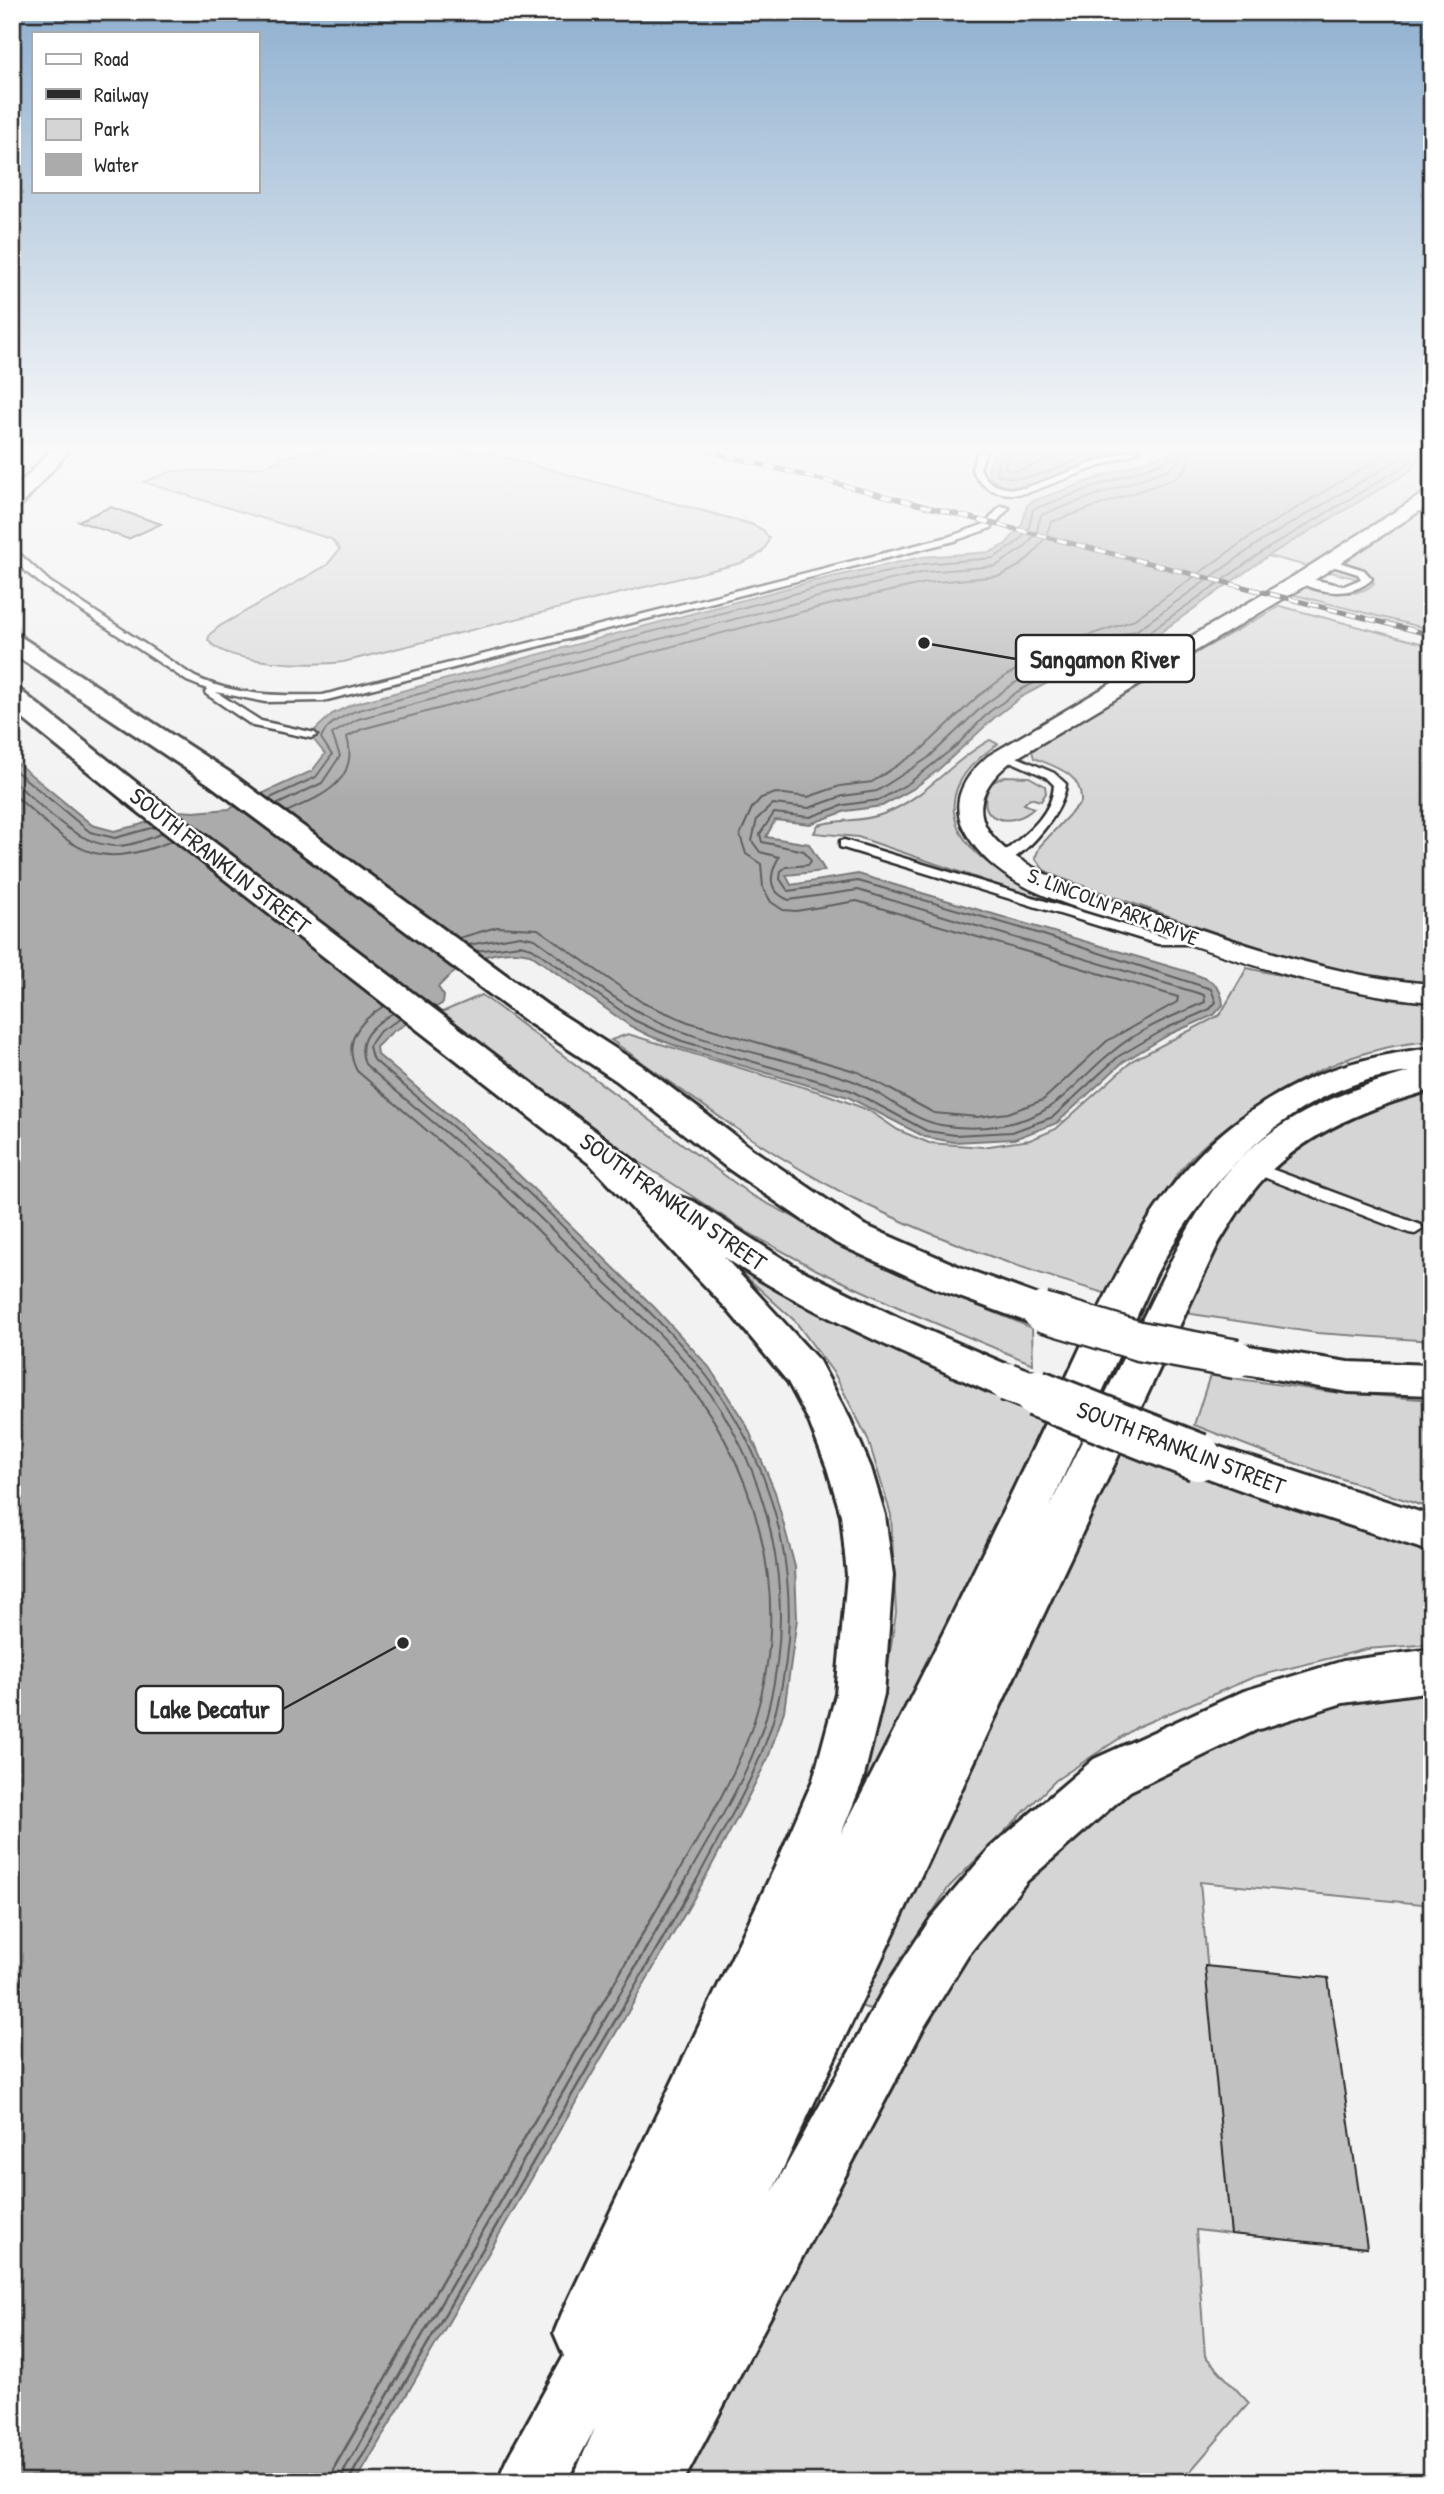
<svg xmlns="http://www.w3.org/2000/svg" width="1444" height="2494" viewBox="0 0 1444 2494" font-family="'Patrick Hand',sans-serif">
<style>
.built{fill:#e3e3e3}
.green{fill:#d5d5d5;stroke:#808080;stroke-width:2}
.water{fill:#ababab;stroke:#787878;stroke-width:2}
.lines{fill:none;stroke-linecap:round;stroke-linejoin:round}
.shore-far1{stroke:#5e5e5e;stroke-width:2}
.shore{stroke:#5e5e5e;stroke-width:2.5}
.building{fill:#c1c1c1;stroke:#2b2b2b;stroke-width:2}
.service-casing{stroke:#2b2b2b;stroke-width:5}
.minor-casing{stroke:#2b2b2b;stroke-width:5}
.primary-casing{stroke:#2b2b2b;stroke-width:6}
.service{fill:#fff;fill-rule:evenodd}
.minor{fill:#fff;fill-rule:evenodd}
.primary{fill:#fff;fill-rule:evenodd}
.rail-casing{stroke:#2b2b2b;stroke-width:5}
.rail{stroke:#fff;stroke-width:3.5;stroke-dasharray:10;stroke-linecap:butt}
.primary-bridge-far1-casing{stroke:#2b2b2b;stroke-width:43;stroke-linecap:butt}
.primary-bridge-casing{stroke:#2b2b2b;stroke-width:52;stroke-linecap:butt}
.primary-bridge-far1{stroke:#fff;stroke-width:38}
.primary-bridge{stroke:#fff;stroke-width:46}
.labels{text-anchor:middle;stroke-width:5;stroke-linejoin:round;paint-order:stroke}
.far-street-label{font-size:21px;fill:#2b2b2b;stroke:#fff}
.street-label{font-size:24px;fill:#2b2b2b;stroke:#fff}
.leader{fill:none;stroke:#2b2b2b;stroke-width:2.5}
.callout-dot{fill:#2b2b2b;stroke:#fff;stroke-width:2.5}
.callout{fill:#fff;stroke:#2b2b2b;stroke-width:2.5}
.callout-label{font-size:26px;text-anchor:middle;font-weight:bold;fill:#2b2b2b}
</style>
<rect width="100%" height="100%" fill="#f2f2f2"/>
<filter id="ink" filterUnits="userSpaceOnUse"><feTurbulence type="fractalNoise" baseFrequency=".0143" numOctaves="2"/><feDisplacementMap in="SourceGraphic" scale="14" xChannelSelector="R" yChannelSelector="G"/><feConvolveMatrix kernelMatrix="1 2 1 2 8 2 1 2 1" color-interpolation-filters="sRGB"/></filter>
<g filter="url(#ink)">
<polygon class="built" points="730,451 1173,451 1033,501 1023,511 1022,525"/>
<g class="green">
<path d="M 303,451 L 481,451 L 751,524 L 763,530 L 769,538 C 766,553 755,557 741,563 L 343,662 C 314,666 226,665 208,640 L 210,634 L 220,626 L 327,565 L 340,549 L 331,539 L 143,482 L 173,471 L 222,471 L 262,467 Z"/>
<path d="M 1417,451 L 1432,451 L 1432,630 L 1291,594 L 1304,584 C 1324,589 1357,602 1374,583 L 1268,556 L 1410,471 L 1419,460 Z"/>
<path d="M 1280,606 L 1432,646 L 1432,983 L 1358,974 L 1260,948 L 1055,876 L 1044,870 L 1035,858 L 1040,846 L 1081,802 C 1083,774 1056,767 1034,758 L 1032,751 L 1037,742 Z"/>
<path d="M 990,740 L 998,744 C 928,790 947,844 1013,879 L 1158,933 L 1041,900 L 858,837 L 814,833 L 818,825 C 839,819 863,822 883,814 C 925,799 951,761 990,740 Z"/>
<path d="M 1005,776 L 1029,777 L 1045,786 L 1046,793 L 1041,801 L 1030,798 L 1024,804 L 1034,808 C 1012,830 970,821 991,783 Z"/>
<path d="M 1247,968 L 1395,1000 L 1432,1003 L 1432,1041 C 1358,1046 1296,1077 1237,1119 C 1215,1135 1190,1155 1175,1178 C 1151,1214 1132,1256 1111,1295 C 1020,1269 931,1238 847,1195 C 763,1152 688,1094 611,1040 L 628,1034 L 826,1094 L 868,1110 L 898,1130 L 929,1143 L 983,1147 L 1030,1140 L 1056,1129 L 1133,1060 L 1220,1015 Z"/>
<polygon points="482,995 751,1195 918,1281 1032,1328 1033,1364 911,1313 817,1270 749,1233 593,1132 442,1012"/>
<polygon points="1432,1087 1432,1341 1317,1333 1185,1313 1242,1203 1294,1150 1361,1109"/>
<polygon points="750,1268 1050,1416 850,1821 840,1818 881,1712 896,1613 891,1515 868,1439 835,1375 795,1321 743,1274"/>
<polygon points="1210,1375 1332,1392 1432,1400 1432,1509 1274,1456 1194,1425"/>
<polygon points="1119,1444 1432,1546 1432,1644 1367,1649 1254,1677 1137,1727 1056,1780 949,1887 870,2009 850,2003"/>
<polygon points="1432,1684 1432,1905 1200,1882 1231,2234 1196,2230 1205,2356 1249,2403 1181,2482 675,2482 949,1981 1002,1904 1043,1859 1131,1788 1265,1720"/>
</g>
<g class="water">
<path d="M 996,451 L 1119,451 C 1093,461 1034,489 1009,487 C 1001,486 995,483 990,477 L 988,468 Z"/>
<path d="M 1173,451 L 1417,451 L 1419,460 L 1410,471 L 1268,556 L 1144,644 L 1079,666 L 1021,697 L 994,718 L 938,770 L 913,789 L 882,806 L 846,811 L 810,824 L 775,820 L 766,837 L 809,844 L 825,871 L 786,875 L 791,885 L 858,874 L 1185,971 C 1205,978 1222,981 1223,1005 L 1214,1015 L 1170,1034 L 1123,1062 L 1057,1123 L 1014,1139 L 954,1142 L 925,1137 L 848,1097 L 679,1047 L 650,1036 L 630,1026 L 530,954 C 496,946 461,962 438,987 L 444,996 L 443,1003 L 392,1032 L 376,1047 L 377,1054 L 516,1172 L 655,1308 L 709,1367 L 747,1426 L 775,1492 L 795,1567 L 797,1619 L 784,1711 L 768,1758 L 744,1805 L 698,1891 L 356,2482 L 12,2482 L 12,759 L 92,825 L 114,831 L 139,825 L 178,811 L 194,812 L 229,809 L 312,771 L 325,754 L 314,740 L 314,731 L 332,714 L 353,704 L 814,581 L 922,557 L 991,552 L 1006,544 L 1022,525 L 1027,505 L 1033,501 Z"/>
</g>
<g class="lines">
<g class="shore-far1">
<path d="M 1001,451 L 996,473 C 1026,489 1069,462 1098,451"/>
<polyline points="1010,451 1005,467 1010,471 1021,470 1072,451"/>
<polyline points="12,768 90,832 115,838 155,827"/>
<path d="M 12,780 C 41,805 75,845 116,846 C 132,846 148,839 163,833"/>
<path d="M 12,793 C 73,846 88,874 172,841"/>
<path d="M 268,799 L 316,777 L 332,755 L 321,738 C 326,724 342,717 355,711 L 816,588 L 923,564 L 994,558 L 1019,541 L 1029,527 L 1033,509 L 1166,461 L 1171,451"/>
<polyline points="276,805 322,783 340,756 332,734 358,719 818,597 925,572 996,566 1025,547 1036,533 1041,515 1169,469 1178,462 1180,451"/>
<path d="M 286,812 C 320,797 360,782 347,737 L 362,729 L 820,607 L 926,583 L 1000,576 L 1021,565 L 1033,554 L 1045,538 L 1051,522 L 1176,478 L 1187,467 L 1191,451"/>
<polyline points="459,938 497,927 538,929 643,1003 688,1022 858,1072 934,1113 977,1117 1008,1113 1043,1100 1107,1041 1177,1002 1178,997 857,901 796,911 783,910 771,902 763,888 761,864 746,854 740,835 752,808 761,798 776,793 808,797 840,786 872,782 921,750 977,697 1007,675 1068,642 1132,621 1254,534 1391,451"/>
<path d="M 468,945 L 520,936 L 535,939 C 569,963 603,993 639,1012 C 706,1049 786,1055 856,1082 C 885,1094 909,1119 941,1125 C 968,1130 998,1128 1025,1119 C 1062,1107 1082,1075 1112,1052 C 1139,1029 1173,1016 1205,1002 L 1204,995 L 858,890 L 789,900 C 767,891 769,875 779,857 L 760,852 L 752,841 L 757,819 L 773,804 L 809,808 L 843,796 L 877,791 L 928,758 L 984,705 L 1013,684 L 1072,652 L 1137,630 L 1260,542 L 1401,458 L 1402,451"/>
<polyline points="476,951 520,945 532,948 634,1020 653,1029 682,1041 850,1090 927,1131 955,1135 1012,1132 1053,1117 1119,1056 1167,1028 1210,1009 1216,1002 1211,989 1031,931 858,881 788,891 780,879 781,871 786,867 808,865 811,861 804,851 762,842 760,834 774,813 810,817 844,805 879,800 909,783 956,746 989,712 1017,692 1076,660 1141,638 1265,550 1406,465 1412,460 1411,451"/>
<path d="M 384,1006 C 359,1021 342,1042 357,1071 L 498,1191 L 667,1358 C 757,1458 796,1597 752,1727 C 733,1782 701,1833 672,1883"/>
<path d="M 393,1013 C 373,1025 355,1039 365,1064 C 406,1101 449,1134 490,1171 C 527,1204 562,1239 597,1274 C 631,1307 668,1339 697,1376 C 770,1468 797,1592 769,1706 C 754,1769 715,1826 684,1883"/>
<path d="M 400,1019 L 380,1031 L 369,1046 L 372,1058 C 417,1098 464,1135 509,1175 C 541,1203 570,1234 600,1264 C 638,1301 678,1337 709,1379 C 780,1473 807,1597 776,1710 C 760,1772 724,1827 695,1883"/>
</g>
<g class="shore">
<polyline points="331,2482 335,2466 673,1881"/>
<polyline points="342,2482 344,2471 685,1881"/>
<polyline points="350,2482 351,2476 696,1881"/>
</g>
</g>
<g class="building">
<polygon points="110,507 161,524 128,539 78,521"/>
<polygon points="1205,1966 1328,1978 1367,2248 1231,2234"/>
</g>
<g class="lines">
<defs>
<g id="service">
<path d="M 978,451 L 986,451 L 980,468 C 988,488 1006,490 1025,488 L 1127,451 L 1140,451 L 1030,492 C 1006,497 981,493 972,468 Z"/>
<path d="M 1001,506 L 1009,508 L 991,528 L 954,541 L 323,701 L 265,702 L 216,692 L 261,721 L 315,733 L 317,735 L 311,738 L 253,726 L 206,694 L 205,692 L 207,689 L 187,681 L 44,586 C 31,575 12,565 12,547 L 50,582 L 195,677 C 236,696 279,696 323,695 L 948,537 L 985,524 Z"/>
<path d="M 1329,559 L 1364,570 L 1372,579 C 1353,598 1317,594 1296,580 L 1301,577 L 1344,586 L 1361,579 L 1358,574 L 1326,564 L 1326,560 Z"/>
<path d="M 1005,752 L 1054,773 L 1066,784 C 1064,811 1028,855 1002,864 L 996,860 L 998,857 C 1021,837 1052,818 1054,785 L 1046,777 L 1001,757 L 999,755 Z"/>
<polygon points="844,840 1164,937 1201,936 1207,940 1201,944 1158,944 840,847 840,841"/>
<polygon points="1253,1162 1421,1225 1423,1229 1415,1234 1409,1233 1248,1171 1245,1167 1248,1163"/>
</g>
<g id="minor">
<polygon points="50,451 69,451 19,508 12,510 12,492"/>
<path d="M 1432,488 L 1432,503 L 1308,584 L 1013,760 C 906,843 1099,896 1154,914 C 1248,945 1332,977 1432,984 L 1432,1002 C 1327,993 1233,959 1135,926 C 1074,905 996,891 964,829 C 949,800 966,775 988,756 L 1294,576 Z"/>
</g>
<g id="primary">
<polygon points="12,634 21,637 229,772 547,1005 641,1065 752,1149 864,1225 960,1267 1056,1302 1062,1312 1056,1322 1042,1326 1028,1322 932,1287 836,1243 726,1167 617,1081 523,1019 209,784 12,653"/>
<path d="M 12,689 L 21,691 L 152,795 L 637,1163 L 642,1173 L 668,1201 L 680,1197 L 693,1201 L 799,1269 L 899,1318 L 1022,1371 L 1028,1382 L 1022,1393 L 1007,1398 L 992,1393 C 901,1352 808,1313 724,1257 L 819,1361 L 850,1419 L 871,1468 L 885,1515 L 893,1575 L 884,1694 L 863,1780 L 841,1834 C 901,1718 960,1601 1016,1484 C 1039,1436 1062,1388 1084,1340 C 1119,1268 1155,1193 1217,1138 C 1282,1081 1347,1058 1432,1048 L 1432,1070 L 1427,1070 L 1432,1072 L 1432,1090 C 1372,1106 1308,1131 1265,1177 C 1246,1197 1232,1221 1218,1244 L 772,2192 L 884,1989 L 931,1918 L 991,1847 L 1094,1759 L 1244,1691 L 1343,1661 L 1432,1649 L 1432,1691 L 1343,1703 L 1256,1730 L 1130,1791 L 1027,1881 L 969,1954 L 924,2027 L 683,2482 L 571,2482 L 595,2428 L 566,2482 L 497,2482 L 507,2459 L 564,2356 L 554,2333 L 563,2311 L 775,1867 L 813,1780 L 836,1694 L 847,1575 L 841,1515 L 827,1468 L 808,1419 L 788,1382 L 727,1309 L 591,1165 L 132,807 L 12,710 ZM 1410,1072 C 1357,1086 1299,1109 1256,1144 C 1200,1190 1171,1263 1139,1326 C 1109,1387 1079,1447 1049,1508 L 1156,1274 C 1207,1177 1295,1083 1410,1072 Z"/>
<polygon points="1236,1344 1348,1362 1432,1365 1432,1395 1348,1392 1222,1370 1216,1359 1222,1348"/>
<polygon points="1198,1440 1432,1516 1432,1552 1252,1494 1183,1469 1176,1457 1183,1445"/>
</g>
</defs>
<use href="#service" class="service-casing"/>
<use href="#minor" class="minor-casing"/>
<use href="#primary" class="primary-casing"/>
<use href="#service" class="service"/>
<use href="#minor" class="minor"/>
<use href="#primary" class="primary"/>
<defs>
<polyline id="rail" points="708,451 1432,635"/>
</defs>
<use href="#rail" class="rail-casing"/>
<use href="#rail" class="rail"/>
<defs>
<g id="primary-bridge-far1">
<polyline points="1042,1312 1139,1341 1236,1359"/>
<polyline points="1007,1382 1041,1395"/>
</g>
<polyline id="primary-bridge" points="1036,1393 1198,1457"/>
</defs>
<use href="#primary-bridge-far1" class="primary-bridge-far1-casing"/>
<use href="#primary-bridge" class="primary-bridge-casing"/>
<use href="#primary-bridge-far1" class="primary-bridge-far1"/>
<use href="#primary-bridge" class="primary-bridge"/>
</g>
</g>
<linearGradient id="sky" x2="0" y2="1"><stop stop-color="#8fb0d0"/><stop offset="0.56" stop-color="#f9f9f9"/><stop offset="1" stop-color="#f9f9f9" stop-opacity="0"/></linearGradient>
<rect width="1444" height="801" fill="url(#sky)"/>
<g class="labels">
<g class="far-street-label">
<text transform="translate(1113 907) rotate(21)" y="7">S. LINCOLN PARK DRIVE</text>
</g>
<g class="street-label">
<text transform="translate(220 861) rotate(38)" y="8">SOUTH FRANKLIN STREET</text>
<text transform="translate(673 1202) rotate(35)" y="8">SOUTH FRANKLIN STREET</text>
<text transform="translate(1181 1448) rotate(21)" y="8">SOUTH FRANKLIN STREET</text>
</g>
</g>
<path class="leader" d="M924 643L1016 659M403 1643L283 1709"/>
<g class="callout-dot">
<circle cx="924" cy="643" r="7"/>
<circle cx="403" cy="1643" r="7"/>
</g>
<g class="callout">
<rect x="1016" y="635" width="178" height="47" rx="7"/>
<rect x="136" y="1686" width="147" height="47" rx="7"/>
</g>
<g class="callout-label">
<text x="1105" y="668">Sangamon River</text>
<text x="210" y="1718">Lake Decatur</text>
</g>
<rect width="1444" height="2494" fill="none" stroke="#fff" stroke-width="42"/>
<rect x="21" y="21" width="1402" height="2452" fill="none" stroke="#2b2b2b" stroke-width="2.5" filter="url(#ink)"/>
<rect x="32" y="32" width="228" height="161" fill="#ffffff" stroke="#aaaaaa" stroke-width="2"/>
<rect x="46" y="54" width="35" height="10" fill="#ffffff" stroke="#aaaaaa" stroke-width="2"/>
<text x="94" y="66" font-size="21" fill="#2b2b2b">Road</text>
<rect x="46" y="89" width="35" height="10" fill="#2b2b2b" stroke="#aaaaaa" stroke-width="2"/>
<text x="94" y="102" font-size="21" fill="#2b2b2b">Railway</text>
<rect x="46" y="119" width="35" height="21" fill="#d5d5d5" stroke="#aaaaaa" stroke-width="2"/>
<text x="94" y="136" font-size="21" fill="#2b2b2b">Park</text>
<rect x="46" y="154" width="35" height="21" fill="#ababab" stroke="#aaaaaa" stroke-width="2"/>
<text x="94" y="172" font-size="21" fill="#2b2b2b">Water</text>
</svg>
